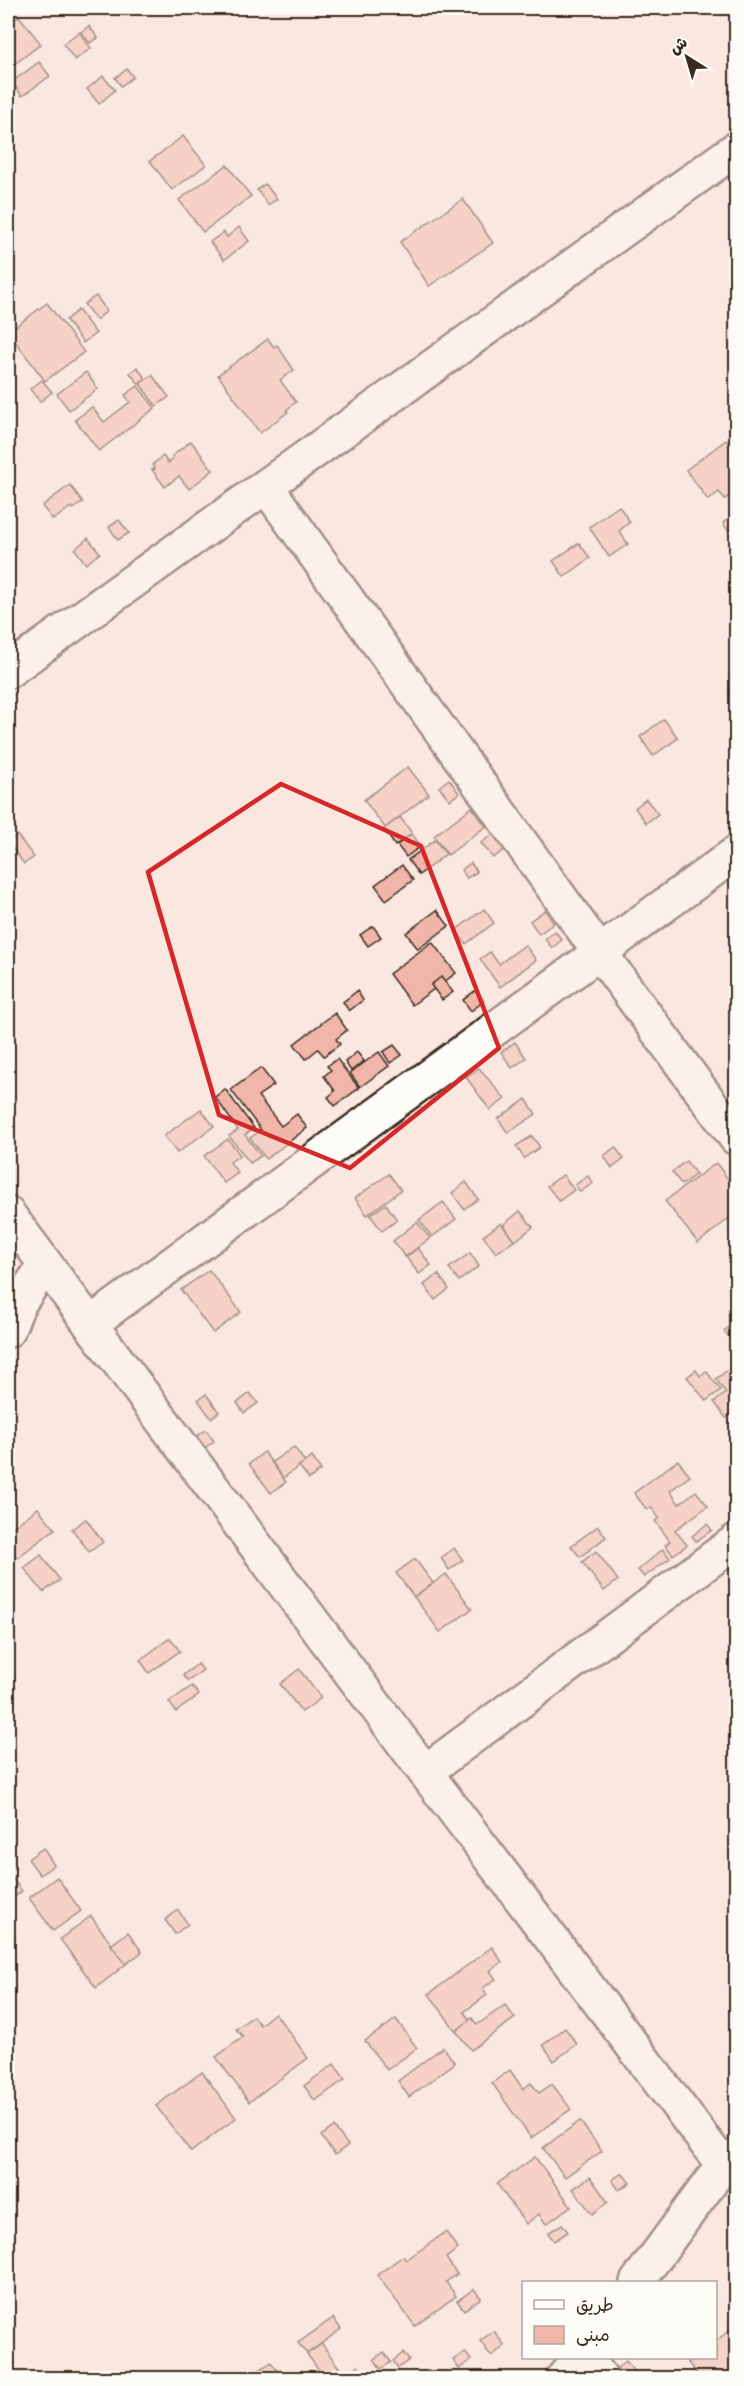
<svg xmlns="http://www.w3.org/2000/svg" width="744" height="2386" viewBox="0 0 744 2386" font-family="Mynerve,'Playpen Sans Arabic',sans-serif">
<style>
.building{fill:#f0b6aa;stroke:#3b2a1e;stroke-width:1.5}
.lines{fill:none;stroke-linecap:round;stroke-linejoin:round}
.minor-casing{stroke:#3b2a1e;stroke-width:38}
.minor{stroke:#fdfcf7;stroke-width:33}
.marked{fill:none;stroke:#d62828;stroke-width:4.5;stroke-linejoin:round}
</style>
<rect width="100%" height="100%" fill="#f9e7e0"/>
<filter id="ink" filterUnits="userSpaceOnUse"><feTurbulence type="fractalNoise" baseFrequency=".0167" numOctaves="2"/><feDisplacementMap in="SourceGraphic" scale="12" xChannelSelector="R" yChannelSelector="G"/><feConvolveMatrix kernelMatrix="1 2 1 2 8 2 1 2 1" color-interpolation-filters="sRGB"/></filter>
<g filter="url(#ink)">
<g class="building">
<polygon points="19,16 41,44 8,69 8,25"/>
<polygon points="89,26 98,38 90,43 81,32"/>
<polygon points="79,32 91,48 75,60 63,44"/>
<polygon points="39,62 50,76 22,96 12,82"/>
<polygon points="127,69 133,77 121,86 115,78"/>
<polygon points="103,76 115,90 99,104 87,89"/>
<polygon points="183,136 206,165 172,190 150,161"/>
<polygon points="227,165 251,196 203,232 179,200"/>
<polygon points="265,184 277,199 268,205 257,190"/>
<polygon points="463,199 493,243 429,286 400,242"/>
<polygon points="239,227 249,241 224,260 210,242 224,232 227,237"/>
<polygon points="96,296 107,311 96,320 84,304"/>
<polygon points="47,303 84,352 45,381 8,332"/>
<polygon points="78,310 96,333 83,343 66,320"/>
<polygon points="268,339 274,347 277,345 294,370 280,380 296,402 286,410 288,412 260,433 218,375"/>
<polygon points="137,367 146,379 139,384 130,373"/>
<polygon points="86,372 98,389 69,410 57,394"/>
<polygon points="152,375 169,397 156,406 140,384"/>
<polygon points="42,380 52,392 40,402 30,389"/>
<polygon points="138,386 155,408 99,451 75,420 92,407 104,422 130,402 125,395"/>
<polygon points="726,440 736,454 736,480 731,484 736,491 725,499 719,492 708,500 686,470"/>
<polygon points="191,441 213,470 189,489 179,476 165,487 152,470 155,469 152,465 163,456 168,463 173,458 172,456"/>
<polygon points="70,485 83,502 73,509 71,507 53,520 42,506"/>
<polygon points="619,506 630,522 619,531 628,544 609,557 589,527"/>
<polygon points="735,514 736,537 734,539 723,523"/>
<polygon points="119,520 129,533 118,540 109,527"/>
<polygon points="88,538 100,553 86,564 75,549"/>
<polygon points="579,543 590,558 564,577 553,561"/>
<polygon points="664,719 678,738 653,756 640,737"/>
<polygon points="408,767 429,794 385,828 364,800"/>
<polygon points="449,779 459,793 450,800 439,787"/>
<polygon points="646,799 658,814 646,823 635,808"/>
<polygon points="472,807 486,826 448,855 434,836"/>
<polygon points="400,817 412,833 395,846 384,829"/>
<polygon points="496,832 508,847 493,858 481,843"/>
<polygon points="412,834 421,846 406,857 397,845"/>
<polygon points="17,835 34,857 24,864 8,842"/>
<polygon points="435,840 446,854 419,875 408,860"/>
<polygon points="471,863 477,872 467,878 461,870"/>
<polygon points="402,865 413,880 386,900 375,885"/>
<polygon points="484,909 494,923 466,944 456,930"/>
<polygon points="437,910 449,926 418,949 406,933"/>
<polygon points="545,910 554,923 539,934 530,921"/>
<polygon points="373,926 381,937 368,946 360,935"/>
<polygon points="555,931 562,940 552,948 545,939"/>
<polygon points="432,942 456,973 412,1005 389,974"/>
<polygon points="525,945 536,960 500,987 480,959 490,952 499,964"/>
<polygon points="441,977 453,992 442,1000 431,985"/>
<polygon points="476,990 484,1001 471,1011 463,1000"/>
<polygon points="357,991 363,1000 349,1011 343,1002"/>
<polygon points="335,1013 347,1030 336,1039 340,1044 324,1056 318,1049 306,1059 294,1044"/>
<polygon points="515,1042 526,1058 512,1068 501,1052"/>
<polygon points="394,1045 402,1055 390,1063 383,1052"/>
<polygon points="357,1052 364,1061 351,1071 345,1062"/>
<polygon points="379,1052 389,1066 360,1087 350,1073"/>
<polygon points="337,1059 359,1088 335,1106 328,1097 335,1091 324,1076 331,1070 327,1066"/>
<polygon points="261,1068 274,1085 258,1096 281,1126 297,1114 307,1128 266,1159 250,1138 261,1130 231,1090"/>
<polygon points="479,1068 505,1099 490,1110 466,1077"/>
<polygon points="225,1089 254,1128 245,1135 261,1156 250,1163 229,1136 238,1130 215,1097"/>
<polygon points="526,1099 536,1114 508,1133 498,1119"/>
<polygon points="201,1109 214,1126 177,1153 164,1136"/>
<polygon points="532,1136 540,1147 524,1158 516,1146"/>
<polygon points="228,1139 240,1155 230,1162 238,1173 224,1183 204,1156"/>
<polygon points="615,1147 624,1159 612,1168 604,1156"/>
<polygon points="686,1161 696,1174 682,1185 672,1172"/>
<polygon points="716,1163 736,1190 736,1213 698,1243 665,1201"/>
<polygon points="389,1174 401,1190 367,1215 355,1198"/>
<polygon points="563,1175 574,1190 559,1201 547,1186"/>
<polygon points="588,1176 593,1183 580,1192 575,1185"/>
<polygon points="466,1182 478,1199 464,1209 452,1193"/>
<polygon points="443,1202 456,1219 432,1237 419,1220"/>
<polygon points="386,1204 397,1220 382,1231 370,1215"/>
<polygon points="520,1211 533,1227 515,1241 503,1225"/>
<polygon points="417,1222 430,1238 405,1257 393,1241"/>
<polygon points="501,1223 514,1241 496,1253 483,1236"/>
<polygon points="418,1248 431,1265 419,1274 406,1257"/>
<polygon points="470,1253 479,1266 459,1281 449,1268"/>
<polygon points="209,1270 241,1312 213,1333 181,1290"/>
<polygon points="438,1274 449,1289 435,1300 424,1285"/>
<polygon points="736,1322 736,1341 734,1343 724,1331"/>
<polygon points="736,1364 736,1410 726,1418 714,1402 726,1393 716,1379"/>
<polygon points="696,1370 700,1376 706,1371 721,1390 706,1401 687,1377"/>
<polygon points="250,1393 258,1403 244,1413 237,1403"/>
<polygon points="206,1394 219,1412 211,1418 198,1400"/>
<polygon points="206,1430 214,1441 202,1450 194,1438"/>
<polygon points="294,1447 305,1462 283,1478 272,1462"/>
<polygon points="264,1452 286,1482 271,1493 249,1464"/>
<polygon points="312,1457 321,1470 309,1479 299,1466"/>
<polygon points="678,1460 690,1476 670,1491 679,1504 696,1491 708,1506 675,1530 687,1545 673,1555 665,1545 670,1541 655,1521 659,1518 651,1507 647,1510 634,1493"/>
<polygon points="38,1508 55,1529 17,1558 8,1545 8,1531"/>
<polygon points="86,1519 103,1542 89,1552 72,1529"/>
<polygon points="707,1524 712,1530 696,1541 692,1536"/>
<polygon points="598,1526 606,1537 580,1557 571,1546"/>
<polygon points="454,1548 463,1560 449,1570 441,1558"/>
<polygon points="663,1549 670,1558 644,1577 638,1570"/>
<polygon points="596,1551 618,1580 604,1591 582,1562"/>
<polygon points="41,1555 60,1580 43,1592 24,1568"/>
<polygon points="415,1559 433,1583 414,1597 396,1573"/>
<polygon points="446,1574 472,1609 440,1632 414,1597"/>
<polygon points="170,1638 180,1651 149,1673 140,1660"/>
<polygon points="198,1664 203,1670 188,1681 183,1675"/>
<polygon points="299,1669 321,1698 302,1712 280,1684"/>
<polygon points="192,1686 199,1695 176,1712 169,1702"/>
<polygon points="43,1848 54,1865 40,1875 28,1859"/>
<polygon points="57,1877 81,1911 53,1931 29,1898"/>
<polygon points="12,1878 22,1891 10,1900 8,1896 8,1881"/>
<polygon points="178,1910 188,1924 175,1934 165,1920"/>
<polygon points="91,1916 126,1964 96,1988 60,1939"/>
<polygon points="128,1932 142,1952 126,1964 111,1945"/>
<polygon points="492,1947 502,1962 490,1971 496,1979 483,1988 487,1995 464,2012 470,2020 456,2031 429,1994"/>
<polygon points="505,2005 515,2018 471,2050 456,2031 472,2018 477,2025"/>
<polygon points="275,2013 308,2058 249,2102 216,2057 243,2037 236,2029 253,2016 260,2025"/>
<polygon points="396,2019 417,2048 387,2070 365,2041"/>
<polygon points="565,2028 577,2044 554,2061 543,2045"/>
<polygon points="443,2047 455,2063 409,2097 398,2081"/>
<polygon points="334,2064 345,2079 315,2101 304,2086"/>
<polygon points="510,2070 523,2089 531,2083 539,2093 552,2084 571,2109 531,2138 492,2083"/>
<polygon points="202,2072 236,2118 191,2152 156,2106"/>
<polygon points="580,2121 602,2151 565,2177 543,2148"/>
<polygon points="334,2127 348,2145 335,2155 321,2136"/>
<polygon points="535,2157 571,2206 546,2224 539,2214 526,2224 497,2184"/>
<polygon points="622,2173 630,2183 619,2190 612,2180"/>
<polygon points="590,2177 608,2202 592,2214 573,2189"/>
<polygon points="562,2224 568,2232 554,2241 548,2233"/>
<polygon points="446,2232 458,2249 446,2258 457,2274 446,2282 456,2296 415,2326 377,2275 403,2256 406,2260"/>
<polygon points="474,2289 481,2298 464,2310 457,2301"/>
<polygon points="333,2318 341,2329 307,2354 298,2343"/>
<polygon points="736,2325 736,2374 731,2378 700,2378 688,2363 695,2358 716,2358 716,2341"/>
<polygon points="494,2331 505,2346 491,2356 480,2341"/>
<polygon points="322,2344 345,2376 347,2378 324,2378 307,2354"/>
<polygon points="384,2352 391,2362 381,2369 374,2359"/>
<polygon points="465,2352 471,2360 459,2369 453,2360"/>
<polygon points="403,2353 409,2360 398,2368 393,2361"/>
<polygon points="626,2361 636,2374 630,2378 614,2378 610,2374"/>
<polygon points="271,2362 283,2378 248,2378"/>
<polygon points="358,2366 367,2378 347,2378 345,2376"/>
</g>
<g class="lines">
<defs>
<g id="minor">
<polyline points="266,486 600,953 736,1138"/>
<polyline points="8,671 736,149"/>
<polyline points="8,1214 425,1772 723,2165"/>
<polyline points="90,1324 736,853"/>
<polyline points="8,1330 18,1305 45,1265"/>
<polyline points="425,1772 736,1541"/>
<polyline points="637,2282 723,2165 736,2156"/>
<polyline points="586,2358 601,2378"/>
<polyline points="563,2378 581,2358"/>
</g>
</defs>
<use href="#minor" class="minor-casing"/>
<use href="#minor" class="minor"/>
</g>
</g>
<path d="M0 0H744V2386H0ZM 281,784 L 421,846 L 499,1048 L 350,1168 L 219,1115 L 148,872 Z" fill="#f9e7e0" fill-opacity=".55" fill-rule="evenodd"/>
<path class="marked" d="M 281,784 L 421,846 L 499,1048 L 350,1168 L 219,1115 L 148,872 Z"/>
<rect width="744" height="2386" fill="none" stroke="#fdfcf7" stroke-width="30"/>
<rect x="15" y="15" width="714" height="2356" fill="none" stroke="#3b2a1e" stroke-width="2" filter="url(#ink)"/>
<rect x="522" y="2281" width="195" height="78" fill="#fdfcf7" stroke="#afa8a0" stroke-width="1.5"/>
<rect x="534" y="2300" width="30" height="9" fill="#fdfcf7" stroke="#afa8a0" stroke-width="1.5"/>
<text x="576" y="2311" font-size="18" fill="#3b2a1e">طريق</text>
<rect x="534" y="2326" width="30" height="18" fill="#f0b6aa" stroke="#afa8a0" stroke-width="1.5"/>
<text x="576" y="2341" font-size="18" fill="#3b2a1e">مبنى</text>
<g transform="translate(687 57) rotate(323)" stroke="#fdfcf7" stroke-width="4.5" paint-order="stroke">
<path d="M0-4.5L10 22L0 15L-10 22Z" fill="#3b2a1e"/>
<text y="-9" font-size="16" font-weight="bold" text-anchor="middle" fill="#3b2a1e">ش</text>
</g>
</svg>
